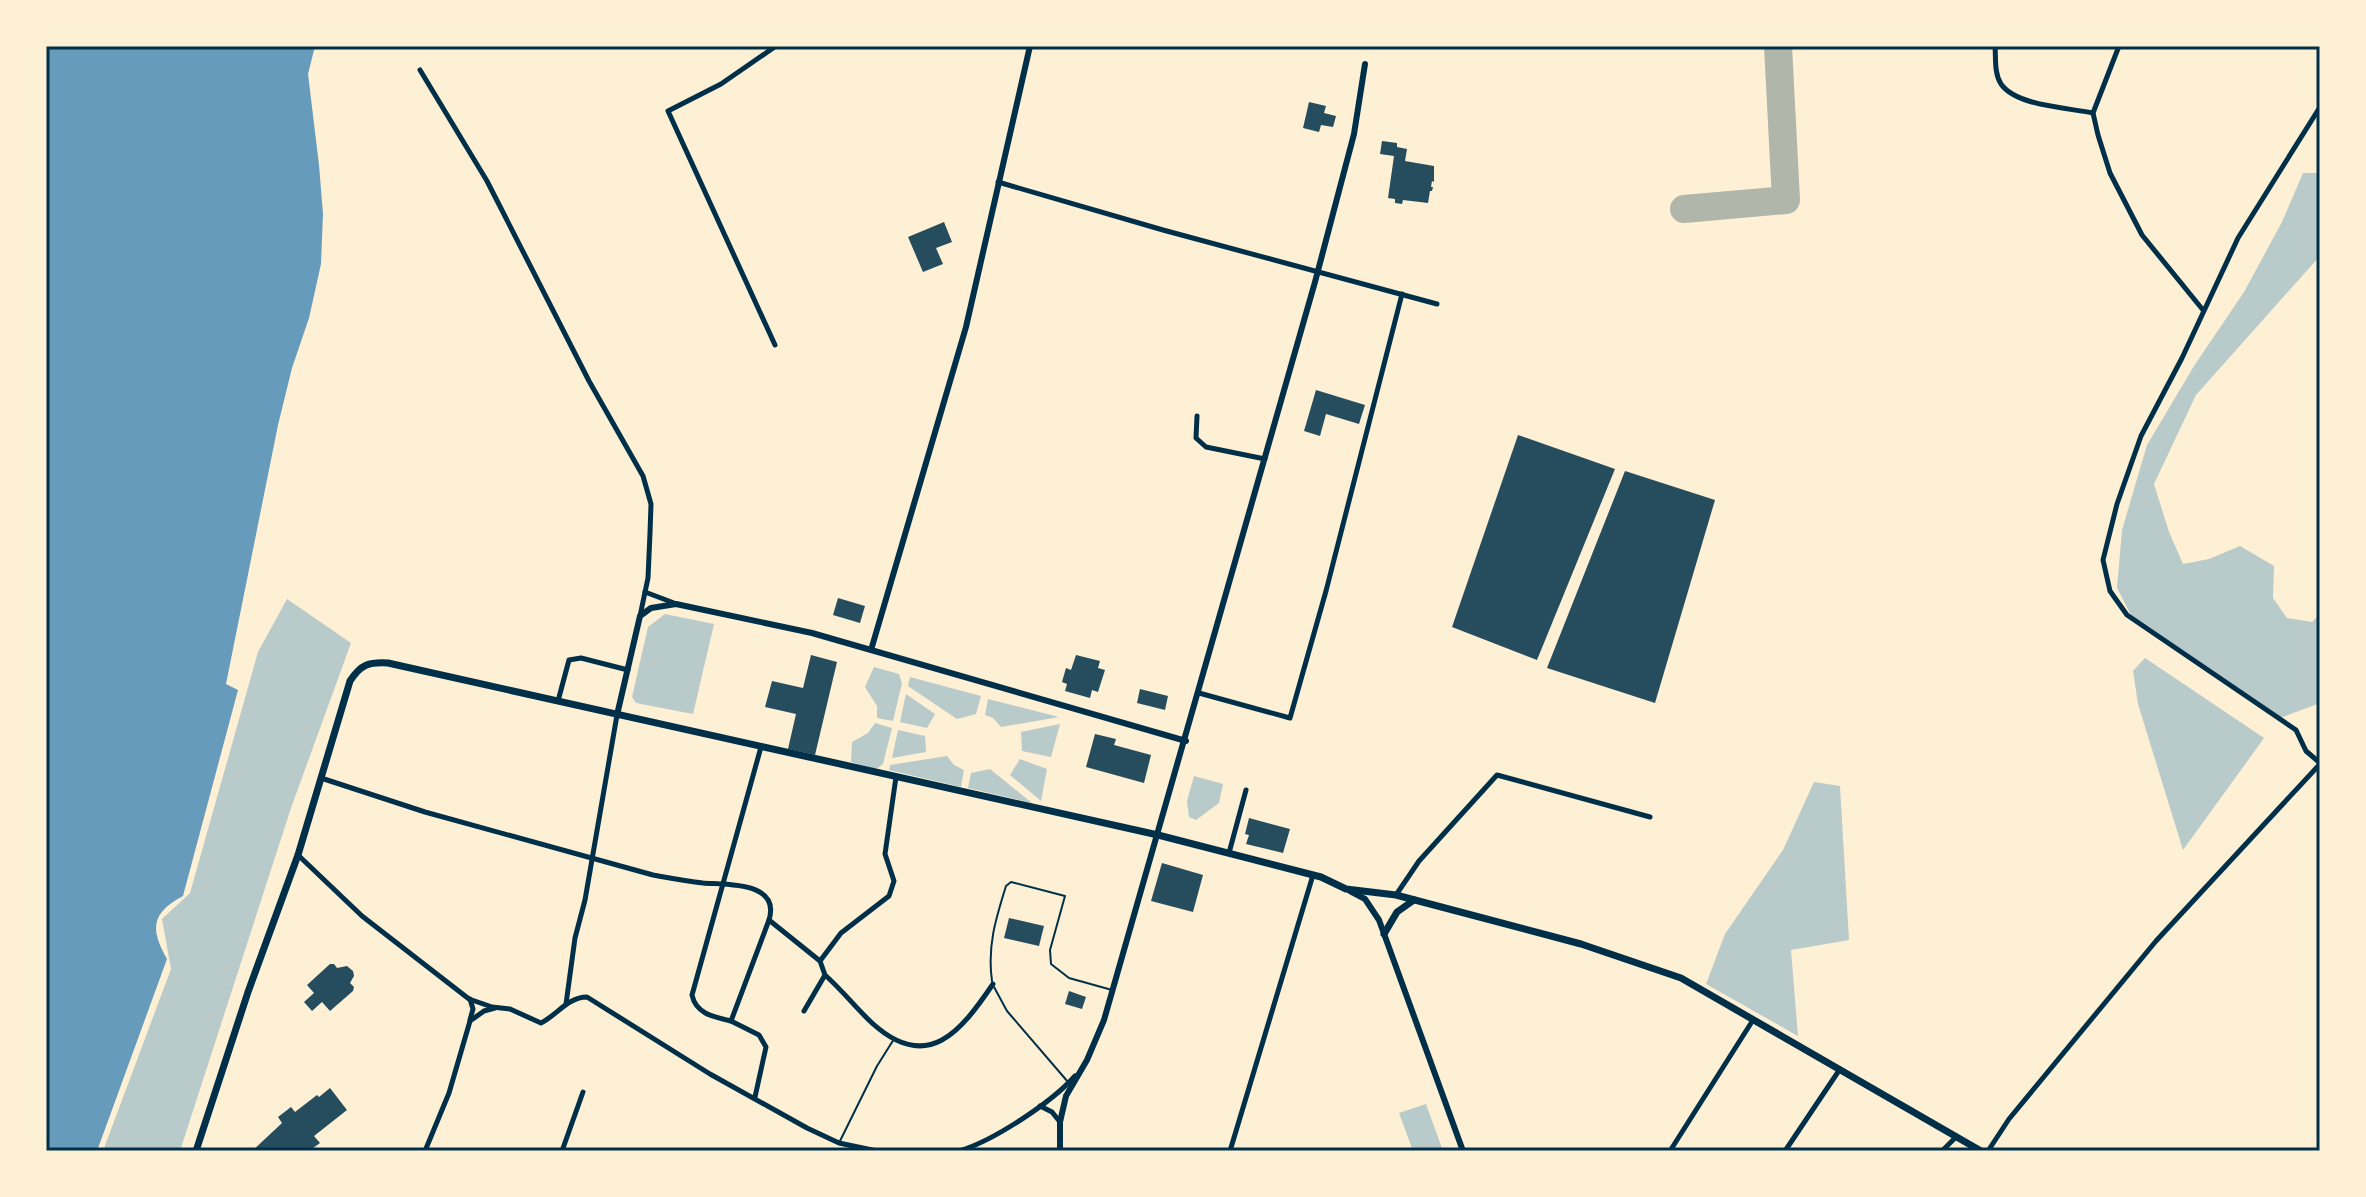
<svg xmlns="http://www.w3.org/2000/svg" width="2366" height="1197" viewBox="0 0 2366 1197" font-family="Raleway,sans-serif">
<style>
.green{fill:#b9caca}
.water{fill:#669bbc}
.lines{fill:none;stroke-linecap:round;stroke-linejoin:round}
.taxiway{stroke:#b1b6ab;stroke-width:28}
.building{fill:#264d5e}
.service{stroke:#003049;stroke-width:2}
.minor{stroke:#003049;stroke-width:5}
.tertiary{stroke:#003049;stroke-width:6}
.secondary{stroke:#003049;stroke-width:7}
.neatline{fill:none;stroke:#003049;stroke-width:3}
</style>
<rect width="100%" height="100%" fill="#fdf0d5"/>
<g class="green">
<polygon points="2303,173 2320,173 2320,256 2196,395 2154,484 2169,532 2183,564 2209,559 2240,546 2274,566 2273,598 2287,618 2312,622 2320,614 2320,703 2280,718 2132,617 2117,588 2122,530 2147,445 2194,366 2244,292 2282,222"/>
<polygon points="287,599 351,643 291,808 180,1151 103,1151 171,969 162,919 190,893 258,652"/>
<polygon points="665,614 714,624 693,714 636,703 632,697 648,627"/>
<polygon points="2145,658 2264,738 2183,850 2138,704 2133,671"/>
<polygon points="874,667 899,674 902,683 893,721 877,718 877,706 865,687"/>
<polygon points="910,677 981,696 976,714 957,719 908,686"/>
<polygon points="906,694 935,714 927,728 900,722"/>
<polygon points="988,699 1059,717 1001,727 993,718 985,715"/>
<polygon points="875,723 892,728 883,764 876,769 851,762 852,742 868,733"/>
<polygon points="1060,724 1051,757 1022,751 1021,732"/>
<polygon points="898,730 925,736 926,752 892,758"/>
<polygon points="947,756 954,765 964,770 961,787 889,770 890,765"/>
<polygon points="1020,759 1047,769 1041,801 1010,775"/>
<polygon points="990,769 1032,803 968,788 971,773"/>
<polygon points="1194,776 1223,784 1219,803 1196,820 1189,817 1187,801"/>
<polygon points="1814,782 1840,786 1849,940 1791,950 1798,1036 1706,984 1725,934 1783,850"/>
<polygon points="1426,1104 1443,1151 1413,1151 1399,1113"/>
</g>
<path class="water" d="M 46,46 L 315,46 L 308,74 L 319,165 L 323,214 L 321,264 L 309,318 L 292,368 L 278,425 L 226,684 L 238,690 L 183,896 C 151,913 150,929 167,959 L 97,1151 L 46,1151 Z"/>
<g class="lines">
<polyline class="taxiway" points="1684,209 1786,200 1778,46"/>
</g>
<g class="building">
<polygon points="1309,102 1326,106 1324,113 1336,116 1333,127 1321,125 1319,132 1303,128"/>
<polygon points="1382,141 1397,143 1397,147 1407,149 1405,161 1434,166 1434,182 1432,181 1431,187 1433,187 1432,191 1430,191 1428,203 1403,200 1402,204 1395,203 1395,199 1388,198 1394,156 1380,154"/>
<polygon points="944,222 952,242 936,248 943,264 923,272 908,237"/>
<polygon points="1316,390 1365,405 1359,424 1326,414 1320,436 1304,431"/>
<polygon points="1518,435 1615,469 1537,660 1452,627"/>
<polygon points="1625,471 1715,500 1655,703 1547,668"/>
<polygon points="838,598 865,606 860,623 833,615"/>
<polygon points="811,655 837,662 815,755 788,749 796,714 765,707 772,681 803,688"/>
<polygon points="1076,655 1100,661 1098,668 1105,670 1098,692 1092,690 1090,698 1065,691 1067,684 1062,682 1066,668 1071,670"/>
<polygon points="1140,689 1168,696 1165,710 1137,703"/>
<polygon points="1095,734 1116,739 1114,745 1151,755 1144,783 1086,767"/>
<polygon points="1249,818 1290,829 1283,853 1246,844 1249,835 1245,834"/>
<polygon points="1162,863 1203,875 1193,912 1151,901"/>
<polygon points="1009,918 1044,926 1039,946 1004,938"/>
<polygon points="330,964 334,964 337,968 347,966 353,971 354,976 350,983 354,987 353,991 330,1011 322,1002 312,1011 304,1002 314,993 307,985"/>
<polygon points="1069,991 1086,997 1082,1009 1065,1004"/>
<polygon points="330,1088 347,1110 314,1136 320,1143 309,1151 252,1151 282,1123 278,1117 291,1107 295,1112 317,1095 319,1097"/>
</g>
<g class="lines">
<g class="service">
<path d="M 992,981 C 987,946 996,918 1006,886 L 1011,882 L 1065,896 L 1050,950 L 1051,964 L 1069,978 L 1112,990"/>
<polyline points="994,987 1007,1011 1068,1082"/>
<polyline points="839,1143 877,1066 894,1039"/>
</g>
<g class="minor">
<path d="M 1995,46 C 1996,58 1994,73 2001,84 C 2016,106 2069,108 2093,113"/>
<polyline points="2119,46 2093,113 2098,135 2110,173 2142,235 2203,310"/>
<polyline points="420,70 487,181 589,381 643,476 651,504 650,533 648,578 640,616"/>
<polyline points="2320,107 2238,238 2182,358 2141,436 2117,504 2103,560 2110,591 2127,615 2296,730 2306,751 2320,763"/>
<polyline points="998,182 1163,230 1437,304"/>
<polyline points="775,345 668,111 721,84 776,46"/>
<polyline points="1197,416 1196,438 1206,447 1265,459"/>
<polyline points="645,592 674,603"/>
<polyline points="1199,693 1290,718 1326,591 1402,294"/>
<polyline points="558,701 569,660 581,658 628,670"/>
<path d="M 321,778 L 425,812 L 653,875 C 670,878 686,881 703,883 C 725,885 781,881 769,920"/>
<polyline points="1229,853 1246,790"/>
<path d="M 298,855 L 362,916 L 469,999 L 492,1007 L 510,1009 L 541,1023 C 557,1015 568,997 587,997 L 710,1074 L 807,1128 L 839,1143 L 877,1151"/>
<polyline points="1396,895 1419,861 1497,775 1650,817"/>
<path d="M 825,975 C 842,990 856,1008 872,1023 C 928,1074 961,1031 993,984"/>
<polyline points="470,999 473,1009 470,1020"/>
<polyline points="566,1004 575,938 585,900 617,715"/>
<polyline points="804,1011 825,975 820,961 841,933 889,896 894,881 885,854 896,777"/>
<path d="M 731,1021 C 714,1017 696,1014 692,995 L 761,747"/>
<polyline points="755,1097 766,1047 759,1035 731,1021 769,920 820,961"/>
<polyline points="1040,1106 1052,1112 1060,1122"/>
<polyline points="425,1151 449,1093 470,1021 484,1011 495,1008"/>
<polyline points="562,1151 583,1092"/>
<path d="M 959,1151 C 993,1141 1051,1103 1075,1076"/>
<polyline points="1230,1151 1313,875"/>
<polyline points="1670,1151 1753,1020"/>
<polyline points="1785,1151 1840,1069"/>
<polyline points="1942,1151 1956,1137"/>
<polyline points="1988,1151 2009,1119 2156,941 2320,764"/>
</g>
<g class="tertiary">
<polyline points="871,650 966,327 1030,46"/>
<polyline points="617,715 640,616 651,608 676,604 812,633 1186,741"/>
<polyline points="1350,891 1365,899 1379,920 1463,1151"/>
<polyline points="1060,1151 1060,1122 1066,1096 1087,1060 1104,1020 1315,282 1354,134 1365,64"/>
</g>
<g class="secondary">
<polyline points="1384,934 1397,912 1414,900"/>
<path d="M 196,1151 L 248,992 L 298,855 L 350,681 C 361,664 369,662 388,663 L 1158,835 L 1321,877 L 1346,889 L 1396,895 L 1581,944 L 1681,978 L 1981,1151"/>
</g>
</g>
<rect width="2366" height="1197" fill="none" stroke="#fdf0d5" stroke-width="96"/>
<rect x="48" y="48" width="2270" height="1101" class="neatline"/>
</svg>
